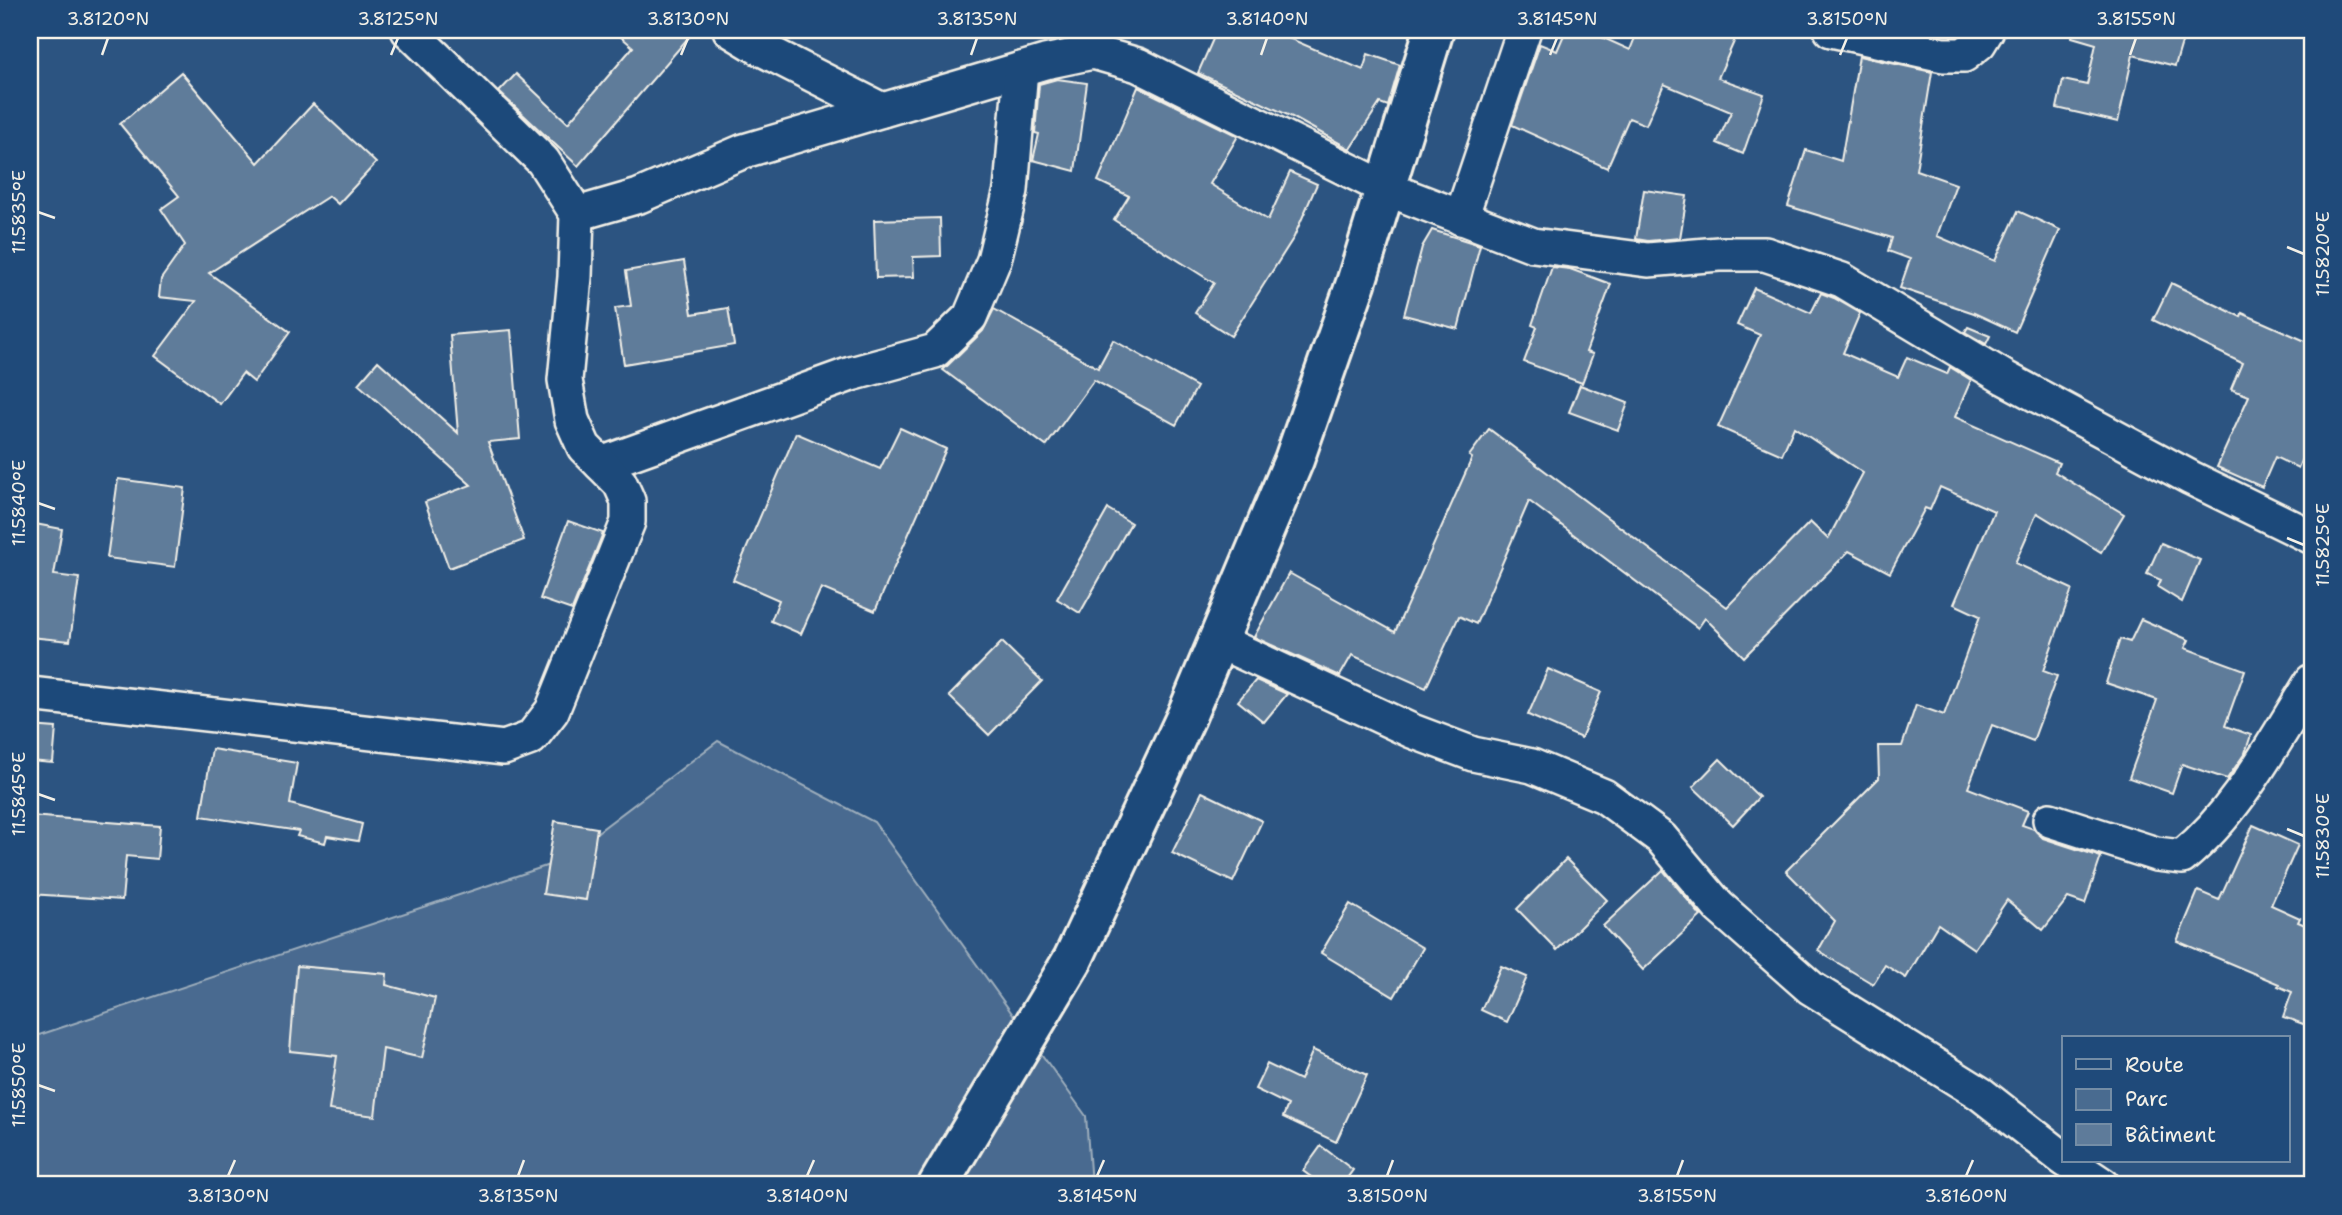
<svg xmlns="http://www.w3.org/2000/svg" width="2342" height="1215" viewBox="0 0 2342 1215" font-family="'Shantell Sans',sans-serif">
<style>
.green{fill:#496b90;stroke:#9eaebc;stroke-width:2}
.building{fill:#5e7b9a;stroke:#f4f1e8;stroke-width:2}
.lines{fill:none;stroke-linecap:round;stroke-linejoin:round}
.street-casing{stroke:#f4f1e8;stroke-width:38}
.primary-casing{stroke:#f4f1e8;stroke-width:44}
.street{stroke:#1f4a7a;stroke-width:33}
.primary{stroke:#1f4a7a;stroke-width:38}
.ticks{fill:none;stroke:#f4f1e8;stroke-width:2.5}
.neatline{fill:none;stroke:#f4f1e8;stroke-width:2.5}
.ticks-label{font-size:18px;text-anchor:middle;fill:#f4f1e8}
</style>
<rect width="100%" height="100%" fill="#2c5481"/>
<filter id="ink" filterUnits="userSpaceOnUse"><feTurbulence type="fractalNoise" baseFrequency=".0143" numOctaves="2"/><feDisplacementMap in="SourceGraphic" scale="14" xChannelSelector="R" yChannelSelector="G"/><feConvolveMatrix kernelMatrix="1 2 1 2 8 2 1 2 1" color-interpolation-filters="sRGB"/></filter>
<g filter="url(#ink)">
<polygon class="green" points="718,741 874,822 1086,1116 1091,1185 30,1185 30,1038 558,862"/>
<g class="building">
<polygon points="613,30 695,30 578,166 499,92 516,74 568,123 633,47"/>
<polygon points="1217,30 1270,30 1363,70 1368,54 1400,65 1388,106 1380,103 1350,149 1292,117 1198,73"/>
<polygon points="1566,30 1586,30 1630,50 1638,30 1718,30 1736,37 1718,78 1764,94 1743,154 1717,143 1731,112 1664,84 1646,125 1629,118 1607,168 1512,125 1540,44 1557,51"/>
<polygon points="2073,30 2151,30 2183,39 2175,66 2133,55 2118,122 2057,108 2063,80 2087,85 2096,44 2072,37"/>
<polygon points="1859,56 1932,72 1916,170 1956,184 1937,236 1995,261 2018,211 2060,230 2015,332 1974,313 1900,288 1910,259 1888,251 1892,238 1788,206 1806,150 1841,161"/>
<polygon points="181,72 258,163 313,104 376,163 338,204 329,196 209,273 290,332 254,382 243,373 220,404 155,356 196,301 159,297 161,279 185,245 161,209 179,196 120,124"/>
<polygon points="1057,79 1087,83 1075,171 1033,160 1039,134 1035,133 1039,84"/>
<polygon points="1138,87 1238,136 1210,184 1268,220 1290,172 1317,184 1294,237 1231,336 1195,313 1214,283 1114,220 1129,196 1098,181"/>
<polygon points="1644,190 1687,196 1680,238 1648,241 1636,239"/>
<polygon points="940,218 941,256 913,257 914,277 876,278 874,220"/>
<polygon points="1432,230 1480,245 1458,329 1404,315 1422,247"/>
<polygon points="684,261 692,314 728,308 734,345 624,364 615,308 631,306 626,271"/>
<polygon points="1552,267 1570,269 1611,284 1586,352 1593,354 1582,383 1524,362 1537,327 1532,325"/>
<polygon points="2171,283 2241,317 2242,313 2312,344 2312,436 2298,468 2275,457 2262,487 2217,467 2249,396 2231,389 2242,363 2153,320"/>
<polygon points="1754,288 1811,313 1821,293 1834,298 1860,313 1843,353 1898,377 1907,357 1947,374 1950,367 1971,380 1955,417 2059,463 2055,472 2124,514 2101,552 2037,513 2015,563 2072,589 2043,671 2057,676 2033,741 1992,725 1968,788 2028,811 2022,825 2034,829 2043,838 2101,857 2085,904 2068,898 2043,930 2007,900 1974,949 1938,924 1906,978 1885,965 1873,984 1818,951 1835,921 1786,871 1879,778 1878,746 1902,746 1916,705 1944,715 1980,616 1954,604 1994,511 1940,487 1930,510 1925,508 1890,573 1849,551 1744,657 1705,618 1698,628 1529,501 1476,624 1459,616 1426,688 1352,655 1340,676 1254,637 1289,573 1395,632 1472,458 1469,456 1489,429 1727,607 1810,522 1828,539 1863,473 1794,427 1782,455 1718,427 1760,335 1737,325"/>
<polygon points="994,309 1098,368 1113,340 1197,387 1176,425 1094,380 1046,446 943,370 983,331"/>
<polygon points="1968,327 1990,336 1986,344 1965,332"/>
<polygon points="511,330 520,439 488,442 524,540 449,568 425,502 471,485 358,384 378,361 458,433 450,335"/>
<polygon points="1580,385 1628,403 1618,430 1569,412"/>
<polygon points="900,428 946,449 875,611 821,588 801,634 771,621 779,600 733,580 796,433 880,469"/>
<polygon points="118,479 185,488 175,567 107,558"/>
<polygon points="1108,509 1131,523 1080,613 1057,599"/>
<polygon points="568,521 603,533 572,610 540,599"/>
<polygon points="30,523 62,529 54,575 79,578 70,641 30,637"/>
<polygon points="2161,543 2200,560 2182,602 2158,587 2161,580 2147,574"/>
<polygon points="2141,619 2189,640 2185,648 2245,670 2225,726 2251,735 2245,753 2227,779 2182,764 2172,793 2129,778 2157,700 2106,683 2120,639 2130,642"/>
<polygon points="1002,642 1042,681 989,735 949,696"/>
<polygon points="1548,669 1601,692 1581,738 1528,715"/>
<polygon points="1256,680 1287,694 1264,722 1238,701"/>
<polygon points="30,726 56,728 53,763 30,761"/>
<polygon points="212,749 297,763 290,804 362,824 358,841 327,836 325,843 297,836 299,831 201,816"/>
<polygon points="1720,759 1759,797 1733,825 1693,787"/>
<polygon points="1202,792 1262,821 1233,882 1172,853"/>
<polygon points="30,816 160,826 157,859 126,856 122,900 30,894"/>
<polygon points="555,821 597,828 586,900 543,894"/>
<polygon points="2253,825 2298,845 2271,905 2300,918 2298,922 2312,928 2312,1027 2283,1017 2292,992 2278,986 2279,984 2177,941 2198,891 2219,900"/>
<polygon points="1566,859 1607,900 1557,950 1517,909"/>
<polygon points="1663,870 1701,916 1643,970 1603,926"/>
<polygon points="1350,904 1423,948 1394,997 1321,953"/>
<polygon points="297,966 387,974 386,985 435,998 422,1058 383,1049 375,1116 329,1110 337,1056 290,1051"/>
<polygon points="1501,966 1527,977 1507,1022 1481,1010"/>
<polygon points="1313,1050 1367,1075 1336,1142 1283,1117 1288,1105 1255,1089 1267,1064 1300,1080"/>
<polygon points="1321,1146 1353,1170 1342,1185 1322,1185 1303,1171"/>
</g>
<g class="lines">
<defs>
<g id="street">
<polyline points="730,30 758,47 882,110"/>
<polyline points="1831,30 1943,55 1964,55 1979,43 1987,30"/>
<polyline points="577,214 639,196 744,151 1045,62 1093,52 1138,65 1385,188 1533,245 1648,260 1719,254 1765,254 1842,280 2005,378 2191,478 2312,537"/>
<polyline points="1461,218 1524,30"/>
<polyline points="601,464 851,374 935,351 970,317 994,260 1011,190 1021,69"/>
<polyline points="1218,641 1412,731 1473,754 1532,766 1604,796 1661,838 1719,907 1811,988 1981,1094 2064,1159"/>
<polyline points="30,694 504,748 531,738 552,711 628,522 628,501 620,483 584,447 572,420 565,380 575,277 577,214 543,161 408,30"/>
<path d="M 2050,820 L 2156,854 L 2182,857 C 2239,810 2273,743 2312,681"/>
<polyline points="2067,1161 2103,1185"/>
</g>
<polyline id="primary" points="938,1185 1073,959 1186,717 1294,460 1356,283 1434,30"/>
</defs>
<use href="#street" class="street-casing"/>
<use href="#primary" class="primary-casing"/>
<use href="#street" class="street"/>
<use href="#primary" class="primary"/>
</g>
</g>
<path class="ticks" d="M 102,55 L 108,38M 391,55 L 398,38M 681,55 L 688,38M 971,55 L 977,38M 1261,55 L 1267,38M 1550,55 L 1557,38M 1840,55 L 1847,38M 2130,55 L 2136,38M 38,212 L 55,218M 2287,247 L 2304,254M 38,503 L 55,509M 2287,538 L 2304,545M 38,794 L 55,800M 2287,829 L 2304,836M 38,1085 L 55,1091M 228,1176 L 235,1160M 518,1176 L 524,1160M 807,1176 L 814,1160M 1097,1176 L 1104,1160M 1387,1176 L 1393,1160M 1677,1176 L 1683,1160M 1966,1176 L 1973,1160"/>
<rect width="2342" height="1215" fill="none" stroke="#1f4a7a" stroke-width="77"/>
<rect x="2062" y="1036" width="228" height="126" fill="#1f4a7a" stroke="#748da6" stroke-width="2"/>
<rect x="2076" y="1059" width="35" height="10" fill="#1f4a7a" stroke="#748da6" stroke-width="2"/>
<text x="2125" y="1072" font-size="21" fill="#f4f1e8">Route</text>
<rect x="2076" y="1089" width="35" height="21" fill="#496b90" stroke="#748da6" stroke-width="2"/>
<text x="2125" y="1106" font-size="21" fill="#f4f1e8">Parc</text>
<rect x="2076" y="1124" width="35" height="21" fill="#5e7b9a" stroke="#748da6" stroke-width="2"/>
<text x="2125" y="1142" font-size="21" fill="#f4f1e8">Bâtiment</text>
<rect x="38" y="38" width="2266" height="1138" class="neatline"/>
<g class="ticks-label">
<text x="108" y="25">3.8120°N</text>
<text x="398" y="25">3.8125°N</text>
<text x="688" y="25">3.8130°N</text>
<text x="977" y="25">3.8135°N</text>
<text x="1267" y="25">3.8140°N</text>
<text x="1557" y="25">3.8145°N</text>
<text x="1847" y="25">3.8150°N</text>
<text x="2136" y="25">3.8155°N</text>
<text transform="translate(19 212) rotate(-90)" y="6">11.5835°E</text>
<text transform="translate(2323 254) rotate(-90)" y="6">11.5820°E</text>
<text transform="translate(19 503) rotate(-90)" y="6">11.5840°E</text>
<text transform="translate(2323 545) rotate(-90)" y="6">11.5825°E</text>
<text transform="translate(19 794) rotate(-90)" y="6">11.5845°E</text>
<text transform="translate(2323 836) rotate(-90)" y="6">11.5830°E</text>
<text transform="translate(19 1085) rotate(-90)" y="6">11.5850°E</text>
<text x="228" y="1202">3.8130°N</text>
<text x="518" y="1202">3.8135°N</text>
<text x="807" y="1202">3.8140°N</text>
<text x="1097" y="1202">3.8145°N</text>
<text x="1387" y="1202">3.8150°N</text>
<text x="1677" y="1202">3.8155°N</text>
<text x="1966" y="1202">3.8160°N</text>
</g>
</svg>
